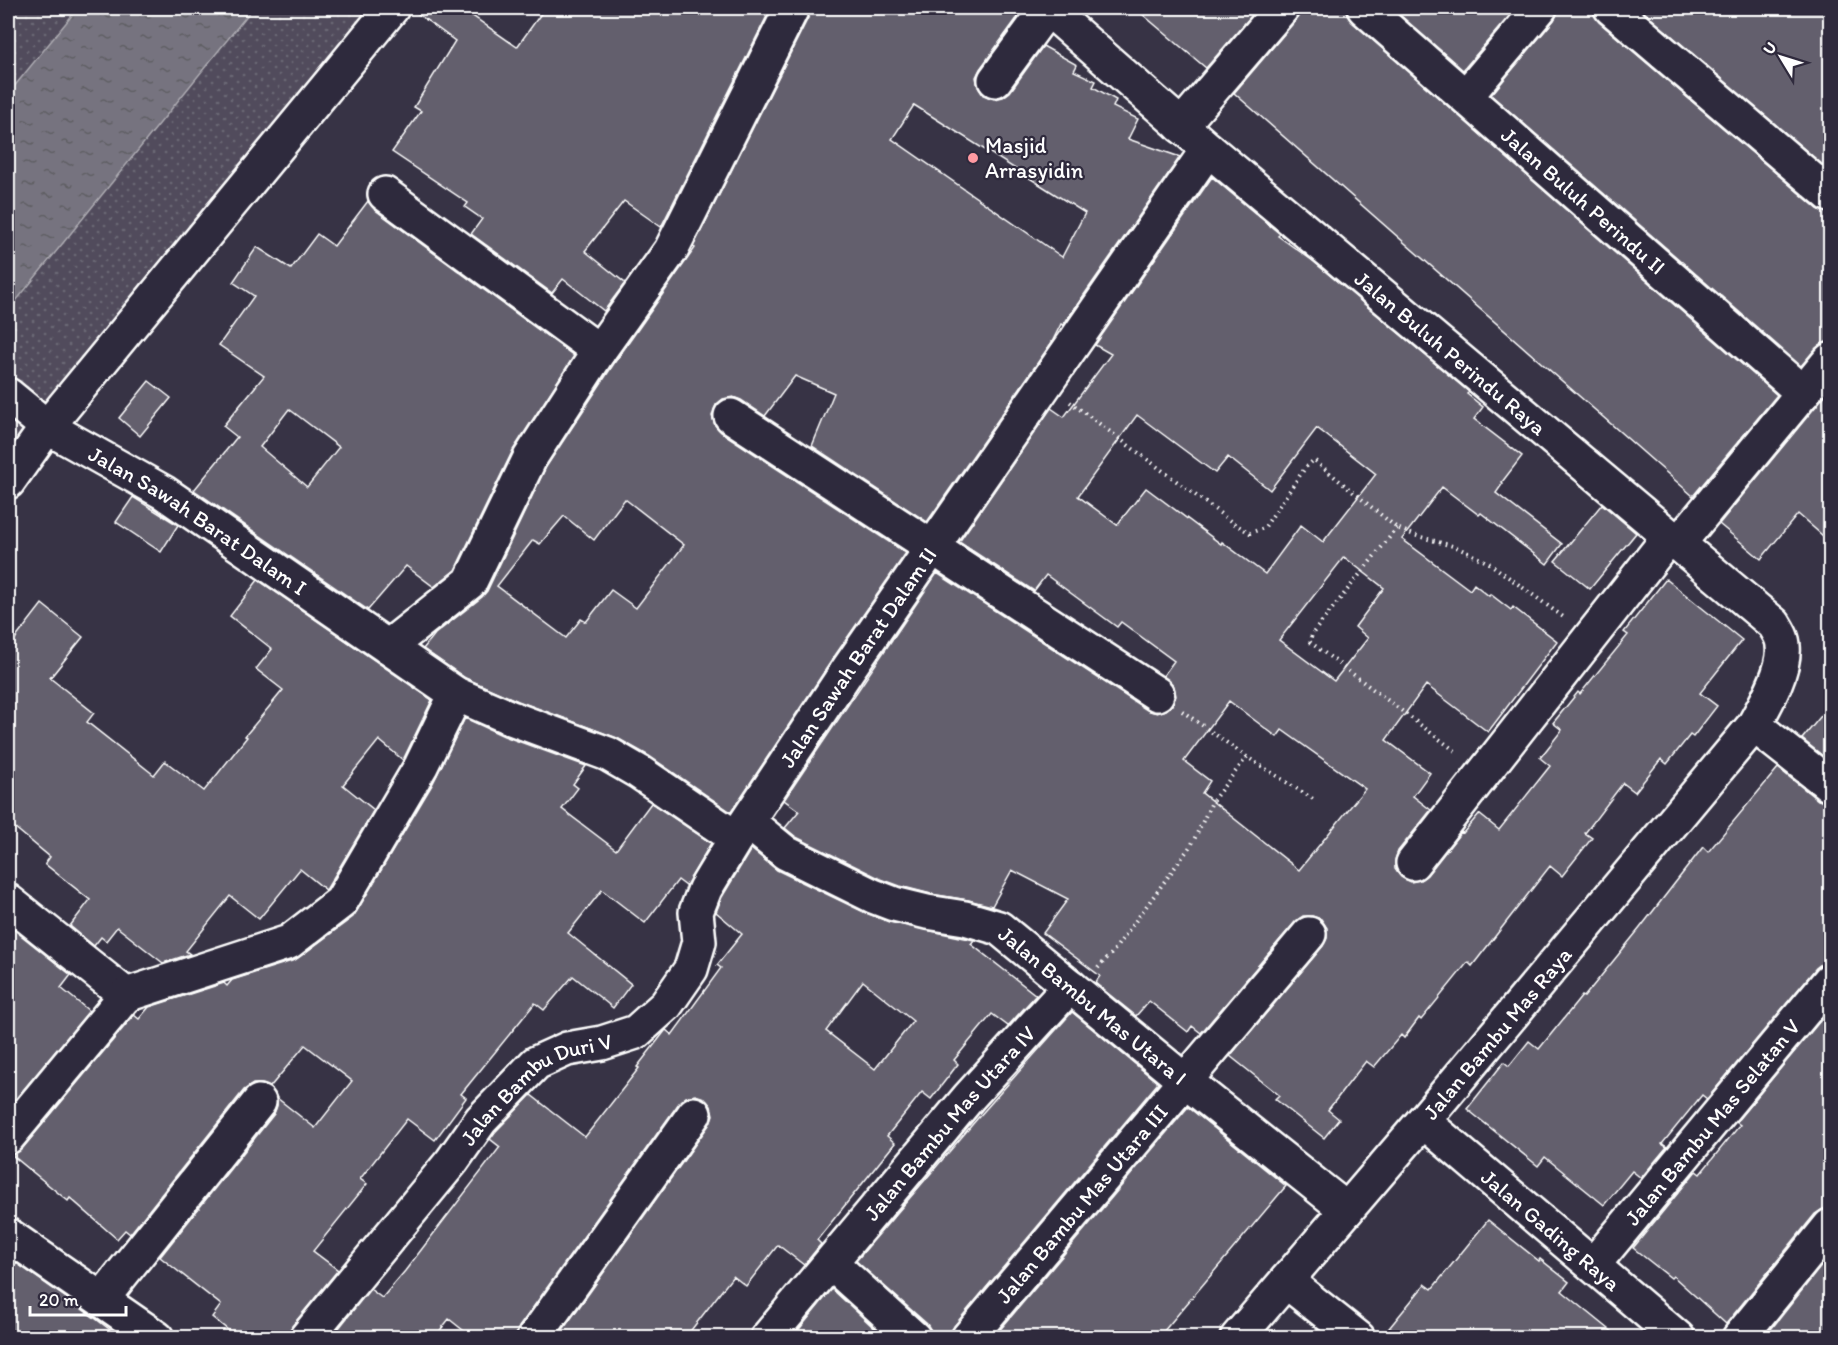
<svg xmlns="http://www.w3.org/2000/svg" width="1838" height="1345" viewBox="0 0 1838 1345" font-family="Itim,sans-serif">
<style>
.grass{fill:url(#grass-dots);stroke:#a8a6ae;stroke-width:1.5}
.water{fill:url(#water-ripples);stroke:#adabb2;stroke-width:1.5}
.building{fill:#635f6d;stroke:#fff;stroke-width:1.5;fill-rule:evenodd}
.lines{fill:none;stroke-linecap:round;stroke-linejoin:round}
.street-casing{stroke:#fff;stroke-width:38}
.secondary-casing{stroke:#fff;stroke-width:38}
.path{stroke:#fff;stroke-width:4;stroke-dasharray:1.5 4.5;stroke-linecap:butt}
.street{stroke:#2f2a3d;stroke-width:33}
.secondary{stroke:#2f2a3d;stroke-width:33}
.poi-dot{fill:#ff9aa2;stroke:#2f2a3d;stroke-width:2}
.labels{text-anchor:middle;stroke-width:4.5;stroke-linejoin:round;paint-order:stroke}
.poi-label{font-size:22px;fill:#fff;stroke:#2f2a3d;text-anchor:start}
.street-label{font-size:22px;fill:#fff;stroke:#2f2a3d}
</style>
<defs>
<pattern id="grass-dots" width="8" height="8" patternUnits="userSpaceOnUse" patternTransform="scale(1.5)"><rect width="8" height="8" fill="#514c5c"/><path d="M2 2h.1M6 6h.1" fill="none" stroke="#6b6774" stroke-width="1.8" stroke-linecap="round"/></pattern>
<pattern id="water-ripples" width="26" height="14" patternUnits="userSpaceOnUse" patternTransform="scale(1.5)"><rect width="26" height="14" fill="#76737f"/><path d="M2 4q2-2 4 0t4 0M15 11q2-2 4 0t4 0" fill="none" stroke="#5f5e63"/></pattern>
</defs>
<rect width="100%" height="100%" fill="#373345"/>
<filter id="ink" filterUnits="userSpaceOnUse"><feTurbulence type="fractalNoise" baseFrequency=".0167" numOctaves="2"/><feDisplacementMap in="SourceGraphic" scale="12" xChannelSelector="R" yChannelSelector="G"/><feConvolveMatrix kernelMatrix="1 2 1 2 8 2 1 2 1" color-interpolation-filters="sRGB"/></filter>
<g filter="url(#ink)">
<polygon class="grass" points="8,8 392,8 8,482"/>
<polygon class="water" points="78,8 253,8 8,311 8,94"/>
<g class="building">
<polygon points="410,8 461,8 517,47 545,8 771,8 661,227 624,201 585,251 625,283 604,311 563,279 552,293 471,234 482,219 465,207 468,203 392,152 421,111 414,107 455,41"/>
<path d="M 811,8 L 1004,8 L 1018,17 L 980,69 L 976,77 L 978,87 L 983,95 L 994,99 L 1003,97 L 1010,92 L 1043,46 L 1077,65 L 1074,71 L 1096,81 L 1093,87 L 1116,100 L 1113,107 L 1138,119 L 1128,139 L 1180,157 L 1063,325 L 1061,324 L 1052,342 L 927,522 L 812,446 L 834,393 L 795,376 L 765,416 L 741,400 L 733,397 L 723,399 L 716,405 L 712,416 L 715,425 L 721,432 L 906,553 L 834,657 L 731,812 L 649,756 L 617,738 L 518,701 L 465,678 L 423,649 L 435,634 L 482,597 L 487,591 L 546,467 L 615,362 L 695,248 L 693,247 L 809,16 ZM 914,105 L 1085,213 L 1062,257 L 892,139 ZM 625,499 L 684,545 L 636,608 L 611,590 L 586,622 L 581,619 L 566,638 L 497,586 L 533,540 L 540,544 L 564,516 L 594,540 Z"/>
<polygon points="1135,8 1258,8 1206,68"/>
<polygon points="1300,8 1346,8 1347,15 1352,22 1777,395 1693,496 1234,93 1296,20 1300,12"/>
<polygon points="1392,8 1516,8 1463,70"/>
<polygon points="1558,8 1593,8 1594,15 1599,22 1818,209 1826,213 1830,213 1830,342 1823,343 1816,348 1801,366 1491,95 1554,20 1558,12"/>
<polygon points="1639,8 1830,8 1830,171"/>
<path d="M 1212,177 L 1280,234 L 1278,236 L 1313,261 L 1469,392 L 1467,394 L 1483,407 L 1474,419 L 1522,456 L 1502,482 L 1503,483 L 1496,493 L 1562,544 L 1547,564 L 1481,513 L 1479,515 L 1442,487 L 1402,539 L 1470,590 L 1474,584 L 1489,596 L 1490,594 L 1511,610 L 1513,607 L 1557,641 L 1488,732 L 1426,685 L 1386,740 L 1430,773 L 1413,796 L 1431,810 L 1398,851 L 1395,860 L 1395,869 L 1401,877 L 1411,882 L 1420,880 L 1427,875 L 1461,832 L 1463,833 L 1479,814 L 1499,830 L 1550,766 L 1540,758 L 1562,730 L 1553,723 L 1578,692 L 1580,694 L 1628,635 L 1624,632 L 1666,579 L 1742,640 L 1700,693 L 1717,706 L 1693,737 L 1690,735 L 1667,764 L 1661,759 L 1635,792 L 1623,783 L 1585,833 L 1592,838 L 1562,876 L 1550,866 L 1472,966 L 1468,962 L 1421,1020 L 1419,1018 L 1404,1038 L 1401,1035 L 1374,1067 L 1366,1061 L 1328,1110 L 1339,1119 L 1324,1138 L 1275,1099 L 1279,1095 L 1230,1056 L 1323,946 L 1327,938 L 1327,928 L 1321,919 L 1312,916 L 1303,916 L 1295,922 L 1201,1033 L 1192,1026 L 1188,1032 L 1149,1001 L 1136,1016 L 1095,983 L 1100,976 L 1043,933 L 1068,899 L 1012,870 L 992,906 L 968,900 L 931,894 L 900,886 L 881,879 L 796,837 L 785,828 L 799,811 L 784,800 L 937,573 L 1147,710 L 1157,713 L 1166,710 L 1172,705 L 1176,696 L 1174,686 L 1163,676 L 1174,661 L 1121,622 L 1117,627 L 1046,575 L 1034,591 L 959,542 L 1051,408 L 1064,417 L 1111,354 L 1095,345 ZM 1137,415 L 1215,473 L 1228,457 L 1270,490 L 1317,428 L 1376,474 L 1323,542 L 1301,525 L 1265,574 L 1222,542 L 1221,544 L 1146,488 L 1117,525 L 1078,496 ZM 1344,557 L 1384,588 L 1355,627 L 1368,638 L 1334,681 L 1279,640 ZM 1229,701 L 1277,737 L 1282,730 L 1365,789 L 1299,870 L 1202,793 L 1210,781 L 1184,761 Z"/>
<path d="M 368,201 L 374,209 L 574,356 L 513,450 L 455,570 L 434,587 L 406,566 L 368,610 L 194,490 L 237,437 L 223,426 L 264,376 L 219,345 L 254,296 L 233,282 L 257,247 L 291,269 L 317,234 L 334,246 ZM 289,409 L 339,447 L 307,487 L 260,447 Z"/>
<polygon points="149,381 171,398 140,436 119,418"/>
<polygon points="1830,389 1830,542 1798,514 1761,559 1719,524"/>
<polygon points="133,497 178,525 161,552 116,522"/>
<polygon points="1602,504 1636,533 1590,589 1555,561"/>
<polygon points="258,580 432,700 403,760 379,740 343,785 374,810 326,890 300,869 259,919 230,896 186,951 190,954 163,963 117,927 106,941 101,937 94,946 70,926 90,900 45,864 50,857 8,822 8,648 42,604 83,637 50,678 94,713 87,722 154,775 165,761 204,791 247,737 245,736 283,690 256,669 272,649 230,616"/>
<polygon points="1830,705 1830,762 1802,739"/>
<polygon points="465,718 504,736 586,766 573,784 578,788 562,809 616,850 651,803 711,843 686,886 678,880 645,923 602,890 568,933 631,984 613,1008 573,976 544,1010 535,1003 461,1094 466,1098 435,1140 407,1119 360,1179 367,1184 313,1251 338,1270 292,1326 288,1338 238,1338 212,1317 221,1305 160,1257 274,1114 277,1105 277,1098 315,1128 352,1081 305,1045 270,1087 262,1084 253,1084 244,1090 130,1234 125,1230 117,1239 70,1198 68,1201 12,1155 22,1149 134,1015 139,1019 149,1007 224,983 227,986 232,980 295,960 353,917 432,785"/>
<polygon points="1778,768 1818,800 1830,803 1830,962 1823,963 1816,968 1707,1099 1702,1095 1662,1144 1667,1147 1641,1178 1632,1171 1604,1205 1545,1157 1538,1166 1467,1109 1504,1062 1509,1066 1529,1041 1539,1049 1582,996 1584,997 1640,928 1703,847 1708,852"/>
<path d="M 751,849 L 777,870 L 866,913 L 889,922 L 974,940 L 971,944 L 1036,995 L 1008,1026 L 992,1014 L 954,1060 L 958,1064 L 931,1099 L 922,1092 L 887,1136 L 895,1143 L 817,1240 L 821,1244 L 804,1265 L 778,1245 L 746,1286 L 733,1276 L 685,1338 L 557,1338 L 709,1125 L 713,1115 L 711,1106 L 704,1098 L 695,1095 L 686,1097 L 679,1103 L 519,1327 L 515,1338 L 473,1338 L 449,1319 L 434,1338 L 331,1338 L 370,1289 L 382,1298 L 405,1271 L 500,1147 L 490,1139 L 495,1132 L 531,1095 L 585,1137 L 639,1068 L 637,1067 L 665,1031 L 666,1030 L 672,1035 L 721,968 L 717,965 L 742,934 L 716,912 L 722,897 ZM 863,981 L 913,1021 L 875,1069 L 826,1031 Z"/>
<polygon points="8,925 71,975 61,988 89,1011 15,1100 8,1094"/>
<polygon points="1830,1009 1830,1208 1823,1209 1815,1214 1726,1324 1673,1276 1671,1278 1633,1248 1696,1171 1700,1174 1740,1125 1736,1122"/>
<polygon points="1072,1012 1158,1083 954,1326 950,1338 932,1338 932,1332 927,1324 856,1261 977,1119"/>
<polygon points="1188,1107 1286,1186 1158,1338 993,1338"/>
<polygon points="1488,1220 1539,1261 1540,1259 1569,1282 1562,1291 1620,1338 1381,1338 1425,1284 1432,1289"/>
<polygon points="1830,1255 1830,1338 1764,1338"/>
<polygon points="8,1257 96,1319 121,1338 8,1338"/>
<polygon points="832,1289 885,1338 792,1338"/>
</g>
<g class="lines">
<defs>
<g id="street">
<path id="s1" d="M 1047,8 L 1208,149 L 1774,624 C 1778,631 1783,638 1783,646 C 1786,669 1765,705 1754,725 L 1423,1121 L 1237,1338"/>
<path id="s2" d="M 1364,8 L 1803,393"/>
<polyline points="1611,8 1830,195"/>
<polyline points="995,80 1048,8"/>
<polyline points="1466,96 1540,8"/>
<polyline points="1181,126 1282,8"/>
<polyline points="385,194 599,351"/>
<path id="s3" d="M 8,395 L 47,427 L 163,492 L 456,694 L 511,718 L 608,754 L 639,772 L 736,838"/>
<polyline points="731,416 1157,694"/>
<polyline points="1678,544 1830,360"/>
<polyline points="388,647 470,582 530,458 599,351 671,250 792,8"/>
<polyline points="1754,725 1830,785"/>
<path id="s4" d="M 748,822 L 786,853 L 873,896 L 894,904 L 927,912 L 965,918 L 999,928 L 1184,1080 L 1347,1210"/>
<polyline points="1413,863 1669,537"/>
<polyline points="8,901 126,995"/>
<polyline points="126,995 289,942 341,902 421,766 456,694"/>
<path id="s5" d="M 1423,1121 L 1678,1338"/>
<polyline points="8,1137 126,995"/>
<polyline points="8,1235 157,1338"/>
<polyline points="831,1263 914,1338"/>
<path id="s6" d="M 1593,1265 L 1830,980"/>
<polyline points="1286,1281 1358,1338"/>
<polyline points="102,1299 259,1102"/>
<path id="s7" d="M 306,1338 L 452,1161 L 481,1120 L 536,1063 L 567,1049 L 602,1043 L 636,1032 L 666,1005 L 691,969 L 699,942 L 696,912 L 705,889 L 736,838 L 849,668 L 1208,149"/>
<polyline points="534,1338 694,1114"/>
<path id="s8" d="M 767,1338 L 969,1097 L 1070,986"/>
<path id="s9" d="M 968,1338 L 1309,934"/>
<polyline points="1739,1338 1830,1226"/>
</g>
<polyline id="secondary" points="8,482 47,427 392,8"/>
</defs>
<use href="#street" class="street-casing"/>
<use href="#secondary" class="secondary-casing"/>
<g class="path">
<polyline points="1070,402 1233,523 1250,533 1264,528 1305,468 1314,460 1397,528 1414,535 1456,547 1489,563 1566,619"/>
<polyline points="1397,528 1312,634 1310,642 1458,753"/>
<polyline points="1182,711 1247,757 1313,799"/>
<polyline points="1098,968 1112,953 1192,844 1213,800 1247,757"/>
</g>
<use href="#street" class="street"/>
<use href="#secondary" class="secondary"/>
</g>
</g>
<circle class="poi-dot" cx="973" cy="158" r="6"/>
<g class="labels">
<g class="poi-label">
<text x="985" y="153">Masjid<tspan x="985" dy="25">Arrasyidin</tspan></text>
</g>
<g class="street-label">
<text dy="8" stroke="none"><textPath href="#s2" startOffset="292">Jalan Buluh Perindu II</textPath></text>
<text dy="8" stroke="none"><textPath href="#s1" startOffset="531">Jalan Buluh Perindu Raya</textPath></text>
<text dy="8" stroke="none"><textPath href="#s3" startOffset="228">Jalan Sawah Barat Dalam I</textPath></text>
<text dy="8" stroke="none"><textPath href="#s7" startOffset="909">Jalan Sawah Barat Dalam II</textPath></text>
<text dy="8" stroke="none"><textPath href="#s4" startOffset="398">Jalan Bambu Mas Utara I</textPath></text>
<text transform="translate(1497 1033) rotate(-50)" y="8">Jalan Bambu Mas Raya</text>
<text dy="8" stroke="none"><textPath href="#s7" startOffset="345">Jalan Bambu Duri V</textPath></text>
<text dy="8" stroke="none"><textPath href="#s6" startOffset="186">Jalan Bambu Mas Selatan V</textPath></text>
<text dy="8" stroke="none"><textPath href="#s8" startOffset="282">Jalan Bambu Mas Utara IV</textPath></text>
<text dy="8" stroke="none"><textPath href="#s9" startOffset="176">Jalan Bambu Mas Utara III</textPath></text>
<text dy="8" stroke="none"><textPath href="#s5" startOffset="168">Jalan Gading Raya</textPath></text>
</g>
</g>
<rect width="1838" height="1345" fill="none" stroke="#2f2a3d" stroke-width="30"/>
<rect x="15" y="15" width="1808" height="1315" fill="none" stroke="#fff" stroke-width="2" filter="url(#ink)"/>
<g transform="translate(1781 57) rotate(308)" stroke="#2f2a3d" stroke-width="4.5" paint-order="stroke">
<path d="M0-4.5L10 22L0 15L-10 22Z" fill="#ffffff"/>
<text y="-9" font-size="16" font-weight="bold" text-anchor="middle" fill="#ffffff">U</text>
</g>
<path d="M30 1306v9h96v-9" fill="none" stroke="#ffffff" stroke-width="3"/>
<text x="39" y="1306" font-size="18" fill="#ffffff" stroke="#2f2a3d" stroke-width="4.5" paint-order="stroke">20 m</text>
</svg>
